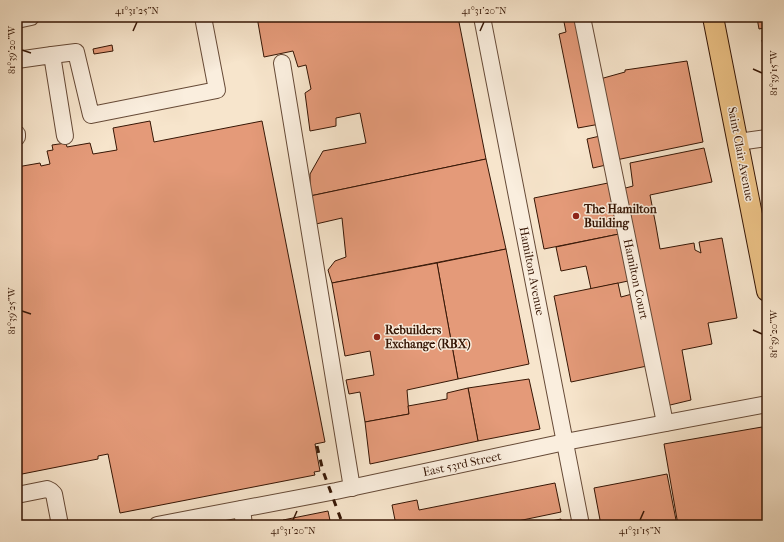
<svg xmlns="http://www.w3.org/2000/svg" width="784" height="542" viewBox="0 0 784 542" font-family="'IM FELL French Canon',serif">
<style>
.building{fill:#e49a79;stroke:#361605}
.lines{fill:none;stroke-linecap:round;stroke-linejoin:round}
.minor-casing{stroke:#664a37;stroke-width:18}
.major-casing{stroke:#361605;stroke-width:22}
.minor{stroke:#faeede;stroke-width:16}
.major{stroke:#ecc286;stroke-width:20}
.rail{stroke:#361605;stroke-width:3;stroke-dasharray:7 7;stroke-linecap:butt}
.ticks{fill:none;stroke:#361605;stroke-width:1.5}
.poi-dot{fill:#8f2418;stroke:#faeede;stroke-width:1.5}
.labels{text-anchor:middle;stroke-width:3;stroke-linejoin:round;paint-order:stroke}
.street-label{font-size:12px;fill:#361605;stroke:#faeede}
.poi-label{font-size:12px;font-weight:bold;fill:#361605;stroke:#faeede;text-anchor:start}
.neatline{fill:none;stroke:#361605;stroke-width:1.5}
.ticks-label{font-size:10px;text-anchor:middle;fill:#361605}
</style>
<rect width="100%" height="100%" fill="#f7e5cc"/>
<filter id="stains"><feTurbulence type="fractalNoise" baseFrequency=".005" numOctaves="4"/><feColorMatrix values="0 0 0 0 .2 0 0 0 0 .09 0 0 0 0 .02 0 0 0 .5 -.17"/></filter>
<radialGradient id="worn" r=".72"><stop offset=".6" stop-color="#630" stop-opacity="0"/><stop offset="1" stop-color="#630" stop-opacity=".3"/></radialGradient>
<g class="building">
<polygon points="257,17 458,17 486,159 310,196 310,174 323,151 366,143 360,113 336,118 336,126 310,131 305,93 311,89 306,65 298,67 293,51 264,57"/>
<polygon points="563,17 577,17 600,124 578,128 559,34 566,32"/>
<polygon points="761,17 767,17 767,50 764,51 762,40 767,39 764,28 759,29 757,18"/>
<polygon points="112,45 113,51 94,54 93,49"/>
<polygon points="687,61 703,142 616,160 600,79 625,72 625,70"/>
<polygon points="150,121 154,142 262,121 325,442 315,444 320,471 314,472 315,475 120,513 108,454 98,456 98,459 17,475 17,338 21,337 17,319 17,167 40,163 41,166 50,164 47,151 53,150 52,145 66,143 67,147 90,143 93,154 117,150 113,128"/>
<polygon points="600,136 606,165 593,168 587,139"/>
<polygon points="704,148 712,182 650,195 656,226 660,249 694,243 695,250 701,253 699,242 722,238 737,318 708,323 712,344 682,350 691,400 666,406 622,189 633,186 630,163"/>
<polygon points="486,159 506,249 332,283 328,270 335,261 346,257 342,218 316,224 310,196"/>
<polygon points="608,183 619,234 544,249 534,198"/>
<polygon points="619,234 628,281 591,289 586,266 561,271 556,247"/>
<polygon points="506,249 529,364 458,379 437,263"/>
<polygon points="437,263 458,379 407,390 409,414 365,422 360,392 349,394 346,380 374,375 370,351 345,356 332,283"/>
<polygon points="618,283 621,297 632,294 647,366 571,382 554,296"/>
<polygon points="529,379 540,429 478,441 468,388"/>
<polygon points="468,388 478,441 370,464 365,422 409,414 408,406 447,399 447,393"/>
<polygon points="762,427 767,453 767,525 678,525 664,444"/>
<polygon points="667,474 677,525 601,525 594,488"/>
<polygon points="555,483 561,512 513,522 509,523 510,525 396,525 392,505 417,500 419,510"/>
<polygon points="328,511 331,525 284,525 283,520"/>
<polygon points="561,519 562,525 532,525"/>
</g>
<g class="lines">
<defs>
<g id="minor">
<polyline points="482,17 581,525"/>
<polyline points="582,17 665,423"/>
<polyline points="17,20 31,17"/>
<polyline points="52,55 76,52 91,115 217,90 203,17"/>
<polyline points="17,60 52,55 65,136"/>
<polyline points="282,63 352,488"/>
<polyline points="17,134 17,137"/>
<polyline points="738,142 767,138"/>
<polyline points="17,495 47,489 51,491 54,494 60,525"/>
<polyline points="242,509 244,525"/>
<polyline points="157,525 336,491 565,442 767,404"/>
</g>
<polyline id="major" points="713,17 767,291"/>
</defs>
<use href="#minor" class="minor-casing"/>
<use href="#major" class="major-casing"/>
<use href="#minor" class="minor"/>
<use href="#major" class="major"/>
<polyline class="rail" points="317,446 323,471 343,525"/>
</g>
<path class="ticks" d="M 133,31 L 137,22M 480,31 L 484,22M 22,50 L 31,53M 753,69 L 762,73M 22,311 L 31,314M 753,330 L 762,334M 293,520 L 297,511M 640,520 L 644,511"/>
<g class="poi-dot">
<circle cx="576" cy="216" r="4"/>
<circle cx="377" cy="337" r="4"/>
</g>
<g class="labels">
<g class="street-label">
<text transform="translate(741 154) rotate(79)" y="4">Saint Clair Avenue</text>
<text transform="translate(532 271) rotate(79)" y="4">Hamilton Avenue</text>
<text transform="translate(636 279) rotate(78)" y="4">Hamilton Court</text>
<text transform="translate(462 464) rotate(-12)" y="4">East 53rd Street</text>
</g>
<g class="poi-label">
<text x="584" y="213">The Hamilton<tspan x="584" dy="14">Building</tspan></text>
<text x="385" y="334">Rebuilders<tspan x="385" dy="14">Exchange (RBX)</tspan></text>
</g>
</g>
<rect width="784" height="542" fill="none" stroke="#f7e5cc" stroke-width="44"/>
<rect x="22" y="22" width="740" height="498" class="neatline"/>
<g class="ticks-label">
<text x="137" y="14">41°31'25"N</text>
<text x="484" y="14">41°31'20"N</text>
<text transform="translate(11 50) rotate(-90)" y="4">81°39'20"W</text>
<text transform="translate(773 73) rotate(-90)" y="4">81°39'15"W</text>
<text transform="translate(11 311) rotate(-90)" y="4">81°39'25"W</text>
<text transform="translate(773 334) rotate(-90)" y="4">81°39'20"W</text>
<text x="293" y="534">41°31'20"N</text>
<text x="640" y="534">41°31'15"N</text>
</g>
<rect width="100%" height="100%" filter="url(#stains)"/>
<rect width="100%" height="100%" fill="url(#worn)"/>
</svg>
